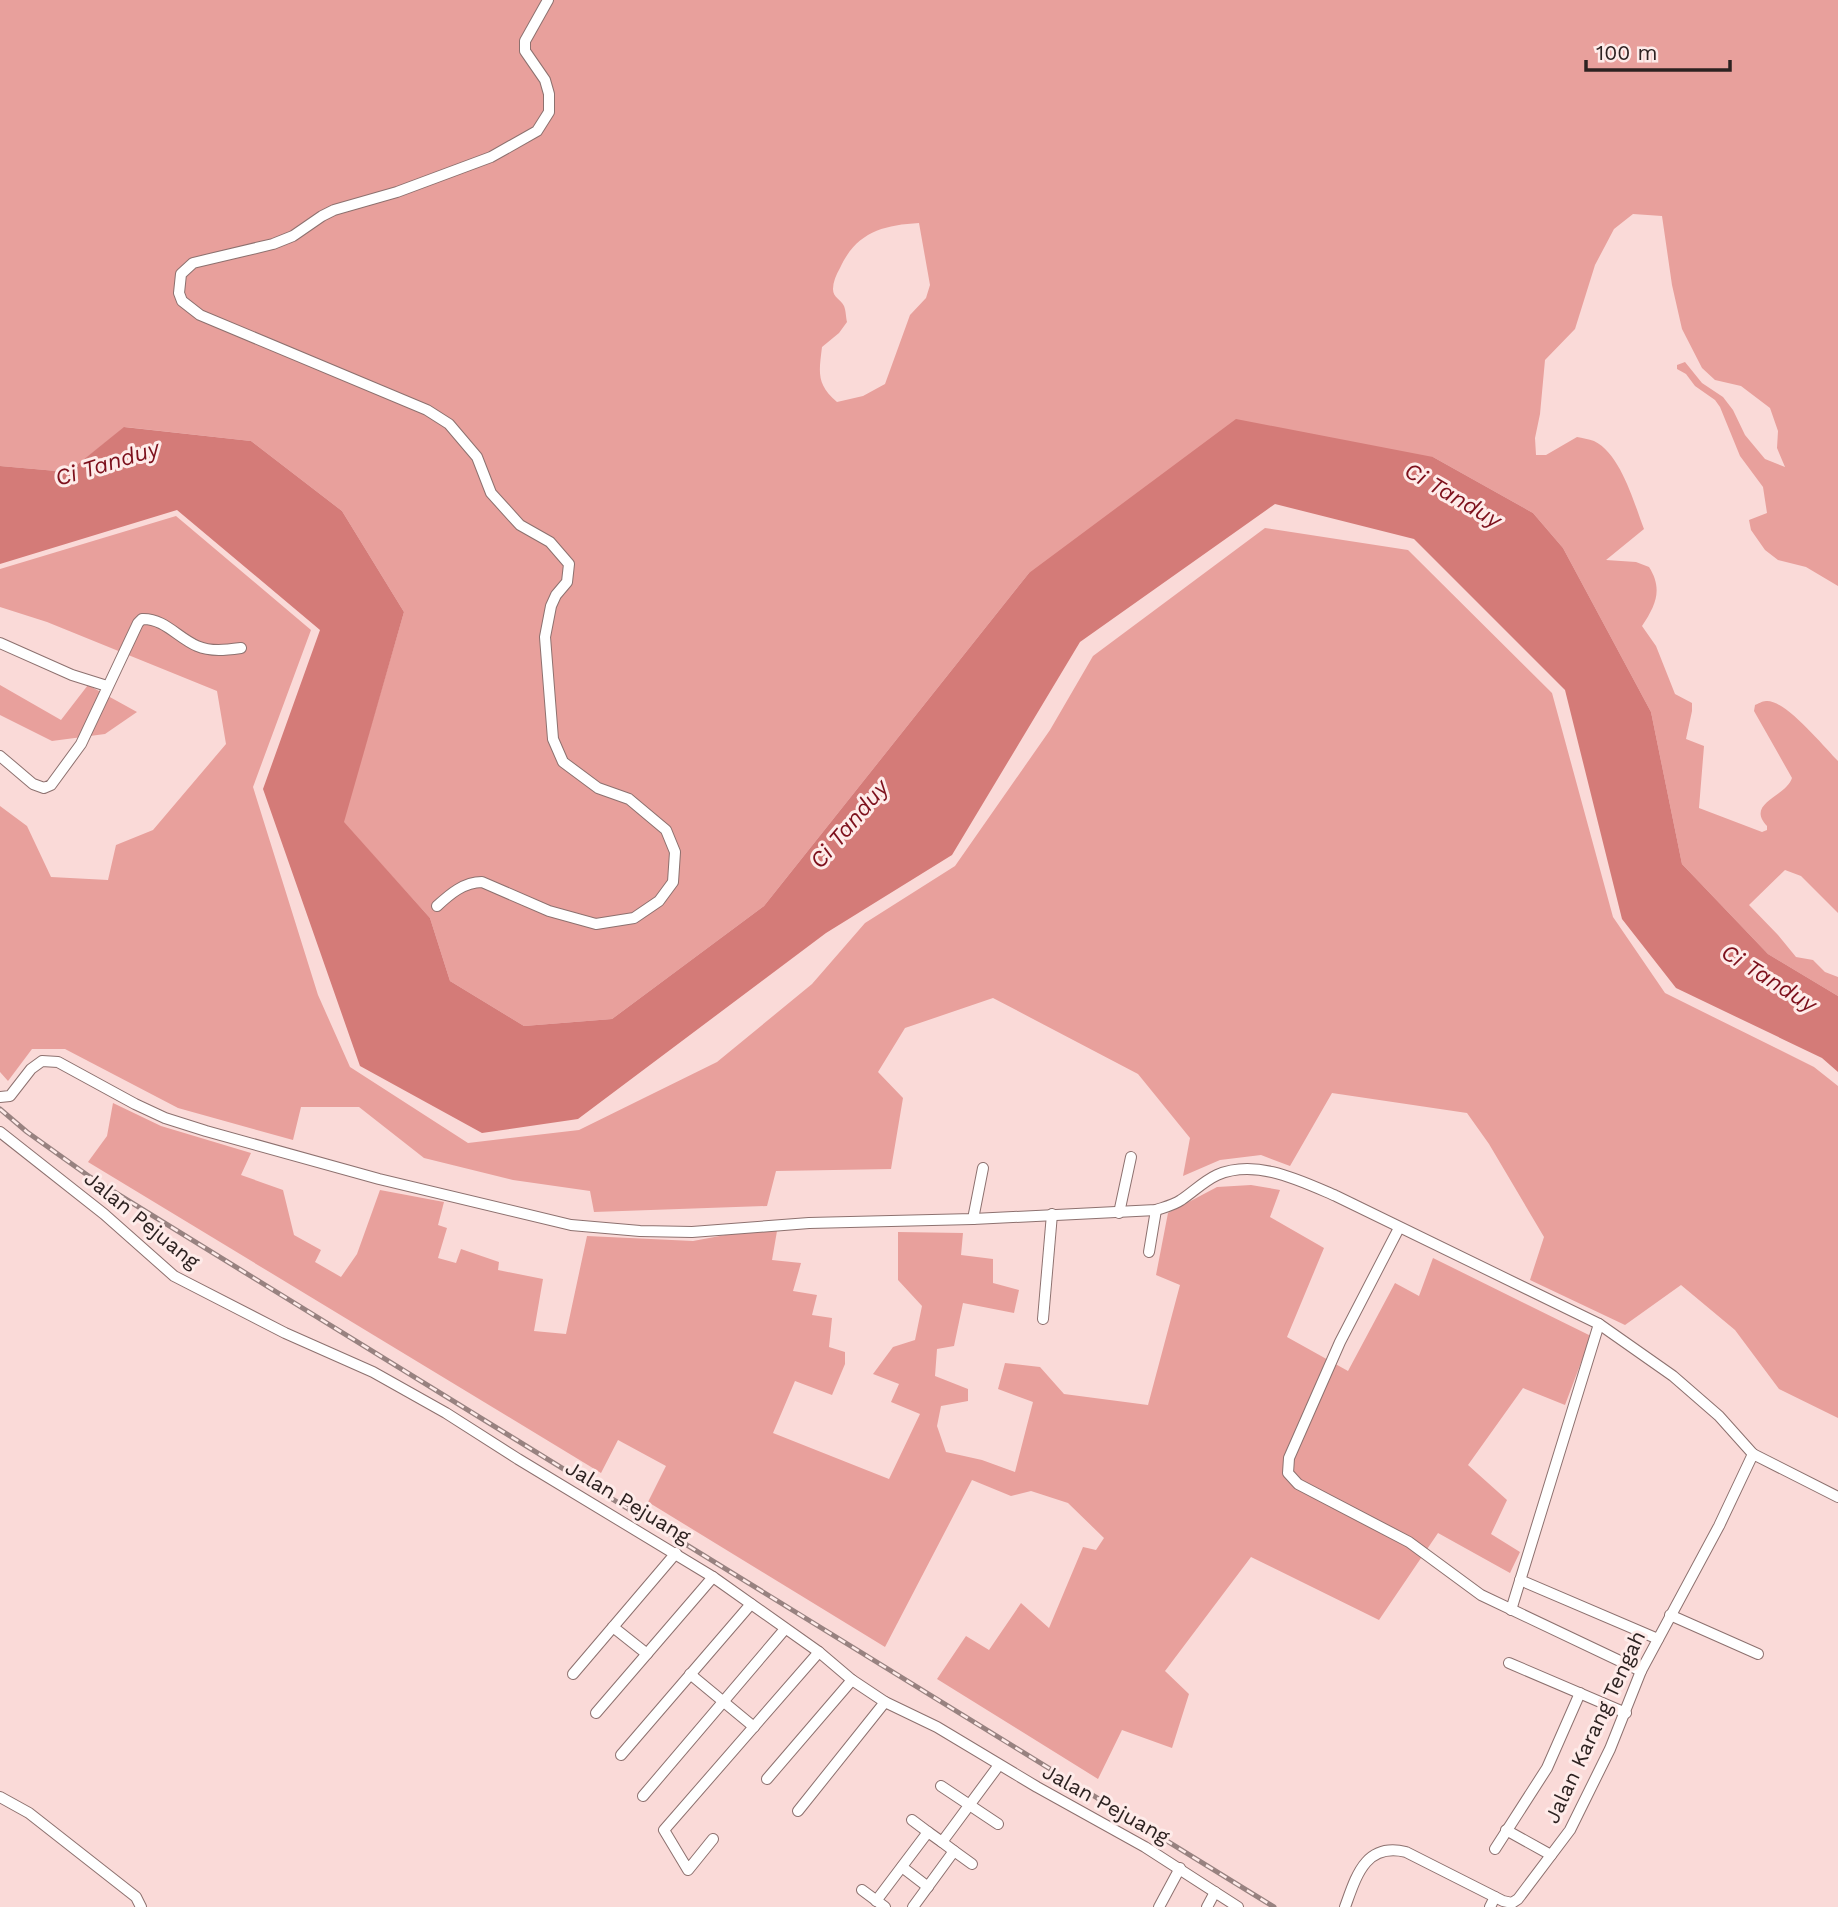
<svg xmlns="http://www.w3.org/2000/svg" width="1838" height="1907" viewBox="0 0 1838 1907" font-family="'Work Sans',sans-serif">
<style>
.green{fill:#e8a09c;fill-rule:evenodd}
.water{fill:#d47b78}
.lines{fill:none;stroke-linecap:round;stroke-linejoin:round}
.street-casing{stroke:#8d716f;stroke-width:12}
.street{stroke:#fff;stroke-width:10}
.rail-casing{stroke:#988280;stroke-width:5}
.rail{stroke:#feebe9;stroke-width:2.5;stroke-dasharray:8;stroke-linecap:butt}
.labels{text-anchor:middle;stroke-width:6;stroke-linejoin:round;paint-order:stroke}
.street-label{font-size:21px;fill:#2d2221;stroke:#feebe9}
.water-label{font-size:23px;font-style:italic;fill:#7d101c;stroke:#feebe9}
</style>
<rect width="100%" height="100%" fill="#fadad8"/>
<g class="green">
<path d="M 0,0 L 1838,0 L 1838,586 L 1806,567 L 1778,560 L 1765,550 L 1751,530 L 1749,520 L 1767,513 L 1763,487 L 1740,456 L 1720,407 L 1715,400 L 1695,386 L 1686,374 L 1677,369 L 1677,365 L 1685,362 L 1702,383 L 1723,397 L 1733,410 L 1745,435 L 1765,459 L 1785,467 L 1777,448 L 1778,431 L 1770,408 L 1741,386 L 1715,380 L 1702,368 L 1682,329 L 1672,285 L 1662,216 L 1633,214 L 1614,229 L 1595,265 L 1575,329 L 1545,360 L 1540,414 L 1535,438 L 1536,455 L 1546,455 L 1577,437 C 1582,438 1589,439 1594,441 C 1621,454 1634,503 1644,529 L 1606,560 L 1636,562 L 1649,567 C 1663,589 1656,605 1642,626 L 1656,646 L 1675,694 L 1692,703 L 1692,711 L 1686,739 L 1704,746 L 1699,808 L 1762,832 L 1767,830 L 1767,826 C 1745,803 1786,797 1792,778 L 1754,711 L 1755,705 C 1758,704 1762,701 1766,701 C 1785,699 1824,747 1838,761 L 1838,913 L 1801,876 L 1785,870 L 1749,905 L 1778,935 L 1796,957 L 1813,960 L 1825,972 L 1838,977 L 1838,996 L 1768,954 L 1682,864 L 1651,712 L 1563,548 L 1533,513 L 1433,457 L 1029,573 L 764,906 L 612,1019 L 524,1026 L 450,981 L 430,918 L 343,822 L 404,612 L 342,511 L 251,441 L 125,427 L 68,472 L 0,466 ZM 919,223 L 930,285 L 926,298 L 910,315 L 885,384 L 863,396 L 837,402 C 816,384 819,372 822,347 L 839,333 L 847,322 C 846,318 846,311 844,306 C 841,299 833,298 833,289 C 833,282 836,275 840,268 C 856,233 882,225 919,223 Z"/>
<polygon points="176,516 311,630 253,787 318,995 350,1067 468,1143 579,1130 717,1062 812,984 865,923 955,866 1050,730 1093,656 1265,528 1408,550 1552,693 1613,917 1665,993 1814,1067 1838,1086 1838,1418 1779,1389 1735,1330 1681,1285 1625,1325 1530,1280 1544,1237 1489,1144 1467,1113 1332,1093 1290,1166 1261,1155 1220,1160 1183,1176 1190,1138 1138,1074 993,998 905,1028 878,1072 903,1098 891,1169 776,1171 767,1206 594,1212 590,1191 513,1180 424,1158 359,1107 301,1107 293,1140 178,1108 65,1049 32,1049 8,1081 0,1072 0,806 27,826 51,877 108,880 116,845 153,830 226,744 217,691 47,622 0,607 0,569"/>
<polygon points="0,685 61,720 88,685 137,712 105,734 52,741 0,715"/>
<polygon points="113,1103 161,1126 251,1153 241,1175 283,1190 294,1235 321,1250 315,1262 341,1277 357,1254 380,1190 444,1202 438,1225 447,1228 438,1258 456,1263 461,1249 499,1262 498,1270 543,1279 534,1331 566,1334 587,1236 693,1241 736,1233 777,1231 772,1260 801,1263 793,1291 817,1295 812,1315 832,1318 829,1347 845,1352 845,1364 832,1395 795,1381 773,1433 889,1479 920,1414 891,1402 899,1384 873,1374 893,1347 915,1340 922,1306 898,1280 898,1232 963,1233 961,1255 993,1259 993,1283 1019,1290 1014,1313 963,1303 954,1346 937,1349 935,1376 968,1389 968,1401 941,1406 937,1426 946,1452 982,1460 1015,1472 1033,1402 998,1389 1005,1363 1040,1367 1064,1394 1148,1405 1180,1285 1156,1275 1168,1213 1217,1187 1251,1185 1280,1190 1270,1217 1324,1248 1287,1337 1348,1371 1395,1283 1419,1296 1433,1258 1591,1336 1565,1405 1523,1388 1468,1465 1507,1500 1491,1534 1520,1552 1510,1573 1438,1533 1379,1620 1251,1557 1165,1671 1189,1694 1172,1748 1122,1730 1098,1779 937,1679 966,1636 989,1650 1021,1603 1049,1628 1083,1547 1096,1550 1104,1538 1068,1503 1031,1491 1011,1496 972,1480 885,1647 648,1502 666,1466 618,1440 601,1473 88,1162 107,1136"/>
</g>
<polygon class="water" points="1236,419 1433,457 1533,513 1563,548 1651,712 1682,864 1768,954 1838,996 1838,1072 1822,1058 1676,988 1622,919 1565,690 1414,539 1275,504 1080,642 952,855 826,933 578,1119 482,1133 360,1066 263,789 320,630 177,510 0,564 0,466 68,472 124,427 251,441 342,511 404,612 344,822 430,918 450,981 524,1026 612,1019 764,906 1029,573"/>
<g class="lines">
<defs>
<g id="street">
<polyline points="0,643 72,675 107,686"/>
<path d="M 0,756 L 33,784 L 44,788 L 51,785 L 81,744 L 138,623 L 142,619 C 164,618 178,638 197,646 C 211,652 226,650 241,648"/>
<path d="M 437,906 C 450,894 464,882 482,882 L 549,911 L 596,924 L 634,918 L 659,901 L 673,882 L 675,852 L 666,830 L 629,799 L 598,788 L 563,762 L 553,739 L 545,637 L 551,606 L 556,595 L 567,582 L 569,564 L 550,542 L 520,525 L 491,493 L 477,457 L 449,424 L 427,410 L 200,315 L 182,301 L 179,293 L 181,274 L 193,263 L 273,244 L 293,236 L 322,216 L 334,210 L 397,192 L 491,157 L 537,131 L 549,112 L 549,94 L 545,80 L 525,51 L 525,41 L 548,0"/>
<path d="M 0,1097 L 10,1096 L 31,1069 L 42,1061 L 58,1062 L 135,1104 L 165,1118 L 206,1131 L 379,1179 L 571,1225 L 640,1231 L 692,1232 L 809,1223 L 973,1219 L 1156,1210 C 1165,1207 1174,1205 1181,1200 C 1193,1192 1204,1181 1217,1175 C 1256,1158 1301,1181 1336,1196 L 1599,1324 L 1673,1376 L 1719,1416 L 1753,1454"/>
<polyline points="0,1132 104,1214 174,1276 285,1333 373,1372 446,1413 518,1459 713,1577 819,1652 852,1680 885,1702 937,1727 1037,1787 1145,1847 1238,1907"/>
<polyline points="1119,1213 1131,1157"/>
<polyline points="973,1219 983,1168"/>
<polyline points="1399,1228 1340,1342 1289,1458 1288,1473 1298,1484 1409,1542 1481,1595 1641,1671"/>
<polyline points="1149,1252 1156,1210"/>
<polyline points="1043,1319 1052,1214"/>
<polyline points="1520,1580 1658,1639"/>
<polyline points="1511,1610 1599,1324"/>
<polyline points="1670,1615 1758,1654"/>
<polyline points="613,1627 647,1654"/>
<polyline points="1509,1663 1626,1713"/>
<polyline points="573,1674 676,1553"/>
<polyline points="690,1674 754,1727"/>
<polyline points="596,1713 713,1577"/>
<polyline points="621,1755 751,1604"/>
<polyline points="767,1779 852,1680"/>
<polyline points="941,1786 998,1824"/>
<polyline points="643,1796 785,1629"/>
<polyline points="0,1797 29,1813 136,1897 141,1907"/>
<polyline points="798,1811 885,1702"/>
<polyline points="912,1820 928,1832"/>
<polyline points="1506,1830 1551,1855"/>
<polyline points="713,1839 688,1870 664,1830 819,1652"/>
<polyline points="1495,1849 1547,1768 1580,1693"/>
<polyline points="954,1851 972,1864"/>
<polyline points="902,1867 928,1887"/>
<polyline points="862,1890 885,1907"/>
<polyline points="876,1901 928,1832 942,1842"/>
<polyline points="913,1907 954,1851 942,1842 999,1765"/>
<polyline points="1159,1907 1180,1868"/>
<polyline points="1207,1907 1215,1892"/>
<path d="M 1345,1907 C 1356,1877 1365,1842 1406,1852 L 1503,1901 L 1512,1903 L 1518,1899 L 1570,1830 L 1610,1749 L 1641,1671 L 1719,1526 L 1753,1454 L 1838,1497"/>
<polyline points="1490,1907 1495,1897"/>
</g>
</defs>
<use href="#street" class="street-casing"/>
<use href="#street" class="street"/>
<defs>
<polyline id="rail" points="0,1109 27,1132 90,1177 1274,1907"/>
</defs>
<use href="#rail" class="rail-casing"/>
<use href="#rail" class="rail"/>
</g>
<g class="labels">
<g class="street-label">
<text transform="translate(142 1220) rotate(39)" y="7">Jalan Pejuang</text>
<text transform="translate(628 1502) rotate(31)" y="7">Jalan Pejuang</text>
<text transform="translate(1595 1727) rotate(-65)" y="7">Jalan Karang Tengah</text>
<text transform="translate(1106 1804) rotate(29)" y="7">Jalan Pejuang</text>
</g>
<g class="water-label">
<text transform="translate(107 463) rotate(-17)" y="8">Ci Tanduy</text>
<text transform="translate(1453 495) rotate(30)" y="8">Ci Tanduy</text>
<text transform="translate(849 824) rotate(-50)" y="8">Ci Tanduy</text>
<text transform="translate(1769 978) rotate(32)" y="8">Ci Tanduy</text>
</g>
</g>
<path d="M1586 60v10h144v-10" fill="none" stroke="#2d2221" stroke-width="3.5"/>
<text x="1596" y="60" font-size="21" fill="#2d2221" stroke="#feebe9" stroke-width="5" paint-order="stroke">100 m</text>
</svg>
